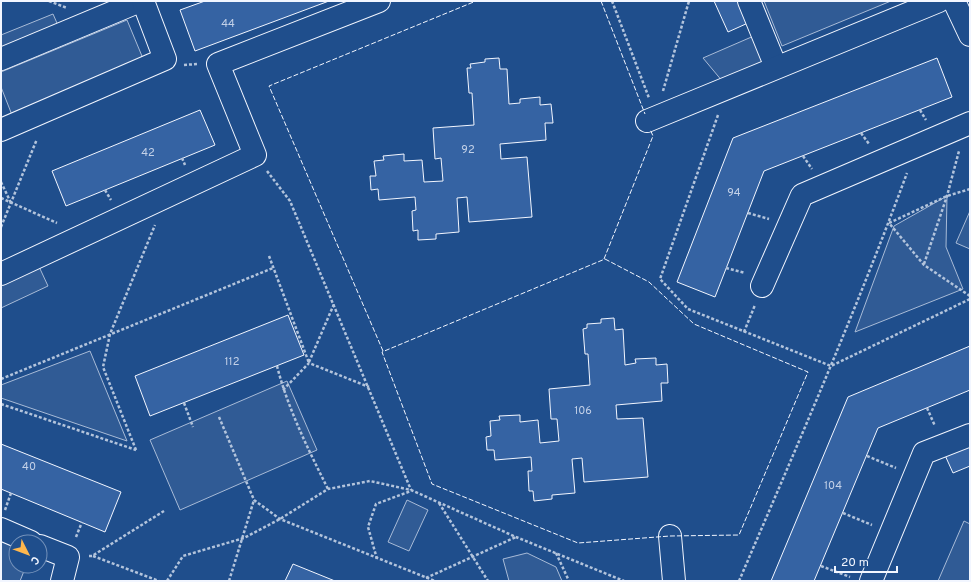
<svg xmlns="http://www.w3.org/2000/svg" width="971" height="582" viewBox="0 0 971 582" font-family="Overpass,sans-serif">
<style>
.built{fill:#305b95;stroke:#a8bbd7}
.building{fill:#3563a3;stroke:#f2f6ff}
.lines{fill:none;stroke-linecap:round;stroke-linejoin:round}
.minor-casing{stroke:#f2f6ff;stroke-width:24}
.path{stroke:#b3c4dc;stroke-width:2.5;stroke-dasharray:3 2;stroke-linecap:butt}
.minor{stroke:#1f4e8c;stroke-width:22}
.fence{stroke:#f2f6ff;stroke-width:1;stroke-dasharray:5 2;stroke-linecap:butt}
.labels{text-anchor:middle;stroke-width:3;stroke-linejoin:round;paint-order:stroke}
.number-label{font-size:11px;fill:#c3d1e8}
</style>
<rect width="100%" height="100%" fill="#1f4e8c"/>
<g class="built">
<polygon points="764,1 891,1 782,46"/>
<polygon points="53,14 60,30 1,53 1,35"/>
<polygon points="127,20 144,61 12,115 1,87 1,72"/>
<polygon points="763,32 776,67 728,88 703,58"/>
<polygon points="947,196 946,247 963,289 855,332 894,226"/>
<polygon points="970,211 970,249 956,243"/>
<polygon points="35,258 48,286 1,308 1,274"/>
<polygon points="90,351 127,441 1,398 1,385"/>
<polygon points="287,381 317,450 180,510 150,440"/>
<polygon points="407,500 428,510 409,551 388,542"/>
<polygon points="964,521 970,524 970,581 938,581"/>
<polygon points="1,540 16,546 16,566 26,566 20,581 1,581"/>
<polygon points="527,553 556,567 562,581 509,581 503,559"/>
</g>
<g class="building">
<polygon points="205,1 329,1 195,51 180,10"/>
<polygon points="714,1 738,1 748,23 728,32"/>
<polygon points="499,58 500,69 507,69 509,104 520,103 520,99 540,97 540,105 551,104 553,123 545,123 546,140 500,144 501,159 527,157 532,217 469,222 467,197 457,198 459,232 436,234 436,239 418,240 418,230 413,231 412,211 416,210 415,197 379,200 378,189 371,190 370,176 376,176 374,161 384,160 383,156 404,154 404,161 422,160 424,182 443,181 441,158 435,159 433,128 474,125 472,93 469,93 467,68 471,68 470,64 485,62 485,59"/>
<polygon points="937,58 952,97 764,171 715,297 677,282 733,138"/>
<polygon points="200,110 215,145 66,206 52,171"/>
<polygon points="288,315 304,355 150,416 135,376"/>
<polygon points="614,318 615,330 623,329 625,365 636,363 635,359 656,358 656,365 667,364 668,383 661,383 662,401 616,405 617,419 643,418 648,477 584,482 582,458 572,459 575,493 552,495 552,499 534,501 533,491 529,491 528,471 532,471 531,457 495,460 494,450 487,450 486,437 491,436 490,421 500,420 499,416 520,415 520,422 538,420 540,443 559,441 557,419 551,419 549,389 590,385 588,354 585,354 583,329 587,328 587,324 601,323 601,319"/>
<polygon points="970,346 970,390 878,428 814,581 771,581 848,397"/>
<polygon points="970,443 970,466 953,473 944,453"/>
<polygon points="1,444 121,492 105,532 1,489"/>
<polygon points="293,564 335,581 285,581"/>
</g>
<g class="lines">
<defs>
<g id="minor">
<polyline points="749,1 776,67"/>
<polyline points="954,1 970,35"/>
<polyline points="1,59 140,1"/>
<polyline points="647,121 939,1"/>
<polyline points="1,130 165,59 143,1"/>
<polyline points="1,274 255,155 218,64 379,1"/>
<polyline points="762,286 802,195 970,123"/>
<polyline points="1,529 31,542"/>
<polyline points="670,536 674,581"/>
<polyline points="40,546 68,557 62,581"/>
<polyline points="871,581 924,453 970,435"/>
</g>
</defs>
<use href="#minor" class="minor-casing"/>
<g class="path">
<polyline points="49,1 67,8"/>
<polyline points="612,1 649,98"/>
<polyline points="184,65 197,64"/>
<polyline points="663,91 689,1"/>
<polyline points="920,110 926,120"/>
<polyline points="718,115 660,279 688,309 831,366 970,299"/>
<polyline points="861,133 869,144"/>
<polyline points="803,156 812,169"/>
<polyline points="182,158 185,165"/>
<polyline points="267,171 290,201 411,490"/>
<polyline points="1,182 11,203"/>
<polyline points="970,189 947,196 889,223 924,265 970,296"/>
<polyline points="105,190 111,200"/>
<polyline points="1,198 57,223"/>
<polyline points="748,213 769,219"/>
<polyline points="1,227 37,139"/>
<polyline points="269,256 309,363"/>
<polyline points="924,264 947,196 959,151"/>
<polyline points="726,268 745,273"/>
<polyline points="744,332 755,305"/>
<polyline points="309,362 334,304"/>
<path d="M 277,366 C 288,409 308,449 328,489"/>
<polyline points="1,379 273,268"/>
<polyline points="283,390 309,363 369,387"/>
<polyline points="184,403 193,427"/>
<polyline points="1,404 136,450"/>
<polyline points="927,408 935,426"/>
<polyline points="219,417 254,500 280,519 435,581"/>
<polyline points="136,450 103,367 110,334 155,225"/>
<polyline points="867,456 896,468"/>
<polyline points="439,503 488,581"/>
<polyline points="5,510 11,493"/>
<polyline points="843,513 872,525"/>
<polyline points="76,537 82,522"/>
<polyline points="556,553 569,581"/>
<polyline points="89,556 92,556 164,511"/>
<polyline points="93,556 159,581"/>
<polyline points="377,559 368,527 376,504 411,491"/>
<polyline points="821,566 850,577"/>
<polyline points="426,578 516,537"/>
<polyline points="167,581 183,556 244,538 280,519 328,489 370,481 411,490 516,537 624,581"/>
<polyline points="229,581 254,500"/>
<path d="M 739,581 C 797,446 856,311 907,173"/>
</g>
<use href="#minor" class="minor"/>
<g class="fence">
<polyline points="601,1 645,114"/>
<polyline points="604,259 653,136 650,129"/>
<polygon points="605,259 649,282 694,324 808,372 739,535 670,536 578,543 432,484 382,352"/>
<polyline points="383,351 269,86 476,1"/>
</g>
</g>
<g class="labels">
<g class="number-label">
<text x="228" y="27">44</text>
<text x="468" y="153">92</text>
<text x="148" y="156">42</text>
<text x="734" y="196">94</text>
<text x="232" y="365">112</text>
<text x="583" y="414">106</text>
<text x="29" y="470">40</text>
<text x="833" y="489">104</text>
</g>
</g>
<rect width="971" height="582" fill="none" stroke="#f2f6ff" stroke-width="4"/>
<g transform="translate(28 554) rotate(132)"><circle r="19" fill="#1f4e8c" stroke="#7391ba"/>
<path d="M0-3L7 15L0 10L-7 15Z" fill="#ffb74d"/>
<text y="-6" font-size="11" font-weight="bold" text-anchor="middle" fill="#f2f6ff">С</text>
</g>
<path d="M835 566v6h62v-6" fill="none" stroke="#f2f6ff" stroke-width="2"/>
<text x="841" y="566" font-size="12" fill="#f2f6ff" stroke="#1f4e8c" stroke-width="3" paint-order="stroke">20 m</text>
</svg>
